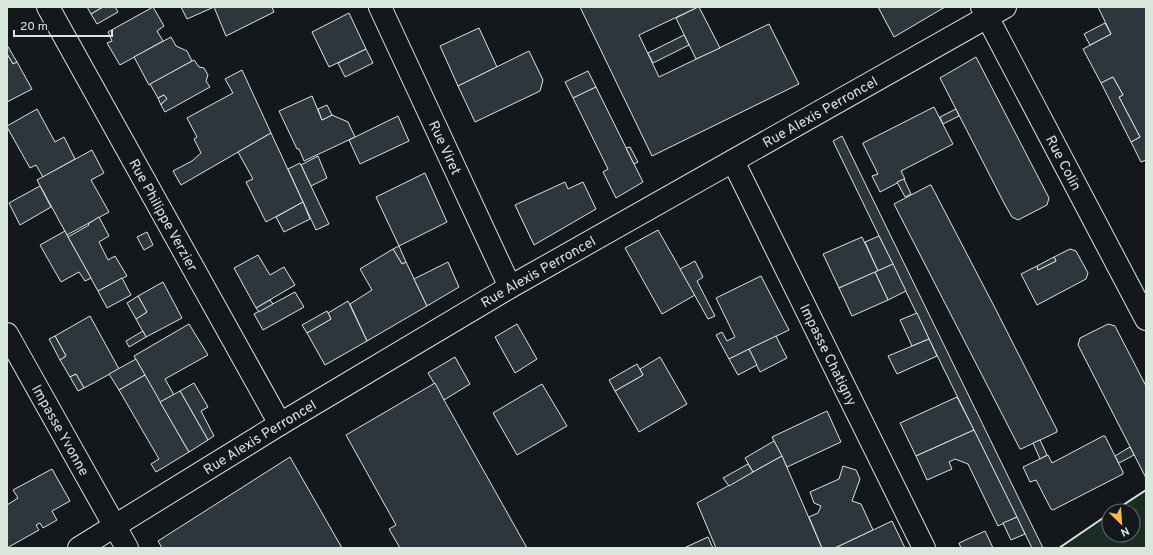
<svg xmlns="http://www.w3.org/2000/svg" width="1153" height="555" viewBox="0 0 1153 555" font-family="Overpass,sans-serif">
<style>
.green{fill:#1a2d24;stroke:#939e99}
.building{fill:#2c363c;stroke:#d8e6dc}
.lines{fill:none;stroke-linecap:round;stroke-linejoin:round}
.minor-casing{stroke:#d8e6dc;stroke-width:24}
.tertiary-casing{stroke:#d8e6dc;stroke-width:24}
.minor{stroke:#14181c;stroke-width:22}
.tertiary{stroke:#14181c;stroke-width:22}
.wall{stroke:#d8e6dc;stroke-width:2}
.labels{text-anchor:middle;stroke-width:3;stroke-linejoin:round;paint-order:stroke}
.street-label{font-size:14px;fill:#d8e6dc;stroke:#14181c}
</style>
<rect width="100%" height="100%" fill="#14181c"/>
<polygon class="green" points="1146,490 1146,548 1059,548 1109,514 1109,535 1133,535 1133,511 1114,511"/>
<g class="building">
<polygon points="87,7 103,7 91,14"/>
<polygon points="103,7 115,7 118,12 97,24 91,14"/>
<polygon points="153,7 164,26 157,31 163,41 120,65 107,43 112,41 108,32"/>
<polygon points="181,7 214,7 187,19"/>
<polygon points="214,7 272,7 274,12 226,36"/>
<polygon points="580,7 698,7 639,35 659,77 769,24 799,84 652,156"/>
<polygon points="698,7 699,7 720,48 696,59 676,18"/>
<polygon points="878,7 945,7 894,37"/>
<polygon points="1098,7 1146,7 1146,160 1141,162 1131,142 1140,137 1119,97 1123,95 1113,77 1101,83 1083,49 1111,34"/>
<polygon points="349,13 366,49 329,67 312,32"/>
<polygon points="1105,23 1111,34 1090,45 1084,34"/>
<polygon points="479,28 497,67 458,86 440,46"/>
<polygon points="684,35 689,45 653,63 648,53"/>
<polygon points="171,37 176,46 187,51 192,61 149,85 134,57"/>
<polygon points="7,45 17,62 13,64 7,54"/>
<polygon points="366,49 373,63 345,77 338,63"/>
<polygon points="529,51 543,80 540,91 475,122 458,86"/>
<polygon points="7,54 13,64 17,62 32,89 7,102"/>
<polygon points="976,57 1049,198 1047,205 1018,220 1012,217 1004,203 940,78"/>
<polygon points="194,60 199,67 204,68 208,75 206,81 210,87 165,112 161,105 163,102 167,99 164,95 158,98 150,84"/>
<polygon points="242,70 271,133 181,185 173,171 192,161 201,153 194,139 197,137 187,118 233,93 225,79"/>
<polygon points="588,71 596,87 573,98 565,82"/>
<polygon points="1113,77 1123,95 1119,97 1140,137 1131,142 1101,83"/>
<polygon points="596,87 643,182 616,198 603,172 608,169 573,98"/>
<polygon points="164,95 167,99 163,102 161,105 158,98"/>
<polygon points="312,96 322,120 332,115 348,122 355,137 304,161 299,149 297,149 279,111"/>
<polygon points="327,105 332,115 322,120 318,109"/>
<polygon points="934,107 953,144 901,171 905,179 880,192 872,176 878,174 863,144 863,143"/>
<polygon points="37,109 55,142 64,137 75,159 43,177 36,165 30,168 7,127 7,126"/>
<polygon points="956,109 959,116 943,124 940,117"/>
<polygon points="398,116 409,141 360,164 349,140"/>
<polygon points="271,133 303,202 266,222 246,182 253,179 238,152"/>
<polygon points="842,136 1043,548 1032,548 929,339 833,141"/>
<polygon points="630,147 638,162 634,164 626,148"/>
<polygon points="92,150 104,173 91,180 109,212 67,235 37,180"/>
<polygon points="318,156 327,178 311,186 301,165"/>
<polygon points="300,163 329,224 316,230 288,169"/>
<polygon points="425,173 447,222 399,246 376,197"/>
<polygon points="904,179 911,194 905,197 897,182"/>
<polygon points="565,182 568,189 583,182 596,209 534,245 515,205"/>
<polygon points="930,185 931,185 994,306 1057,430 1057,432 1021,449 1020,449 894,204"/>
<polygon points="40,186 51,207 20,225 9,203"/>
<polygon points="303,202 310,219 284,232 276,217"/>
<polygon points="99,217 109,236 99,242 108,260 115,256 127,276 98,291 68,237 89,225 88,224"/>
<polygon points="658,230 695,295 662,314 625,248"/>
<polygon points="65,231 68,237 91,278 85,281 79,272 61,282 40,245"/>
<polygon points="147,232 153,245 144,250 137,237"/>
<polygon points="879,236 893,264 878,271 865,242"/>
<polygon points="862,237 878,271 839,288 823,254"/>
<polygon points="399,246 406,262 402,264 393,249"/>
<polygon points="393,249 402,264 406,262 427,306 367,341 350,304 372,290 360,269"/>
<polygon points="1070,249 1076,251 1088,273 1086,279 1037,305 1021,274 1037,266 1038,270 1056,261 1054,257"/>
<polygon points="258,255 270,275 284,267 295,285 256,308 234,268"/>
<polygon points="1054,257 1056,261 1038,270 1037,266"/>
<polygon points="695,261 703,277 697,281 715,316 708,319 680,269"/>
<polygon points="448,262 459,287 427,306 414,279"/>
<polygon points="893,264 906,291 888,300 875,272"/>
<polygon points="875,272 888,300 852,316 839,288"/>
<polygon points="761,276 789,330 729,359 716,335 722,332 727,341 735,337 716,298"/>
<polygon points="122,278 131,295 107,308 98,291"/>
<polygon points="163,282 182,318 146,337 136,319 147,312 138,296"/>
<polygon points="295,292 304,307 263,330 254,314"/>
<polygon points="138,296 147,312 136,319 127,303"/>
<polygon points="270,300 273,304 259,312 256,308"/>
<polygon points="348,301 367,341 325,365 307,333 331,319 328,313"/>
<polygon points="327,311 331,319 307,333 302,325"/>
<polygon points="917,313 929,339 912,346 900,320"/>
<polygon points="90,316 119,369 84,388 76,374 70,377 60,360 66,356 55,336"/>
<polygon points="189,324 208,355 165,379 174,395 160,402 134,356"/>
<polygon points="517,324 537,359 515,373 495,337"/>
<polygon points="1108,324 1115,326 1146,386 1146,478 1078,345 1080,338"/>
<polygon points="143,331 146,337 129,347 126,341"/>
<polygon points="55,336 66,356 60,360 49,339"/>
<polygon points="776,336 787,358 760,372 749,349"/>
<polygon points="929,339 937,356 897,374 888,356"/>
<polygon points="749,349 757,365 738,375 729,359"/>
<polygon points="455,357 470,384 444,400 428,373"/>
<polygon points="660,357 687,404 639,432 615,391 643,375 640,369"/>
<polygon points="136,359 145,375 119,390 109,374"/>
<polygon points="637,364 643,375 615,391 609,380"/>
<polygon points="76,374 84,388 78,391 70,377"/>
<polygon points="145,375 189,452 156,472 151,464 159,459 119,390"/>
<polygon points="194,383 208,407 201,411 214,436 208,440 180,391"/>
<polygon points="435,383 444,400 527,548 400,548 389,529 396,525 346,435"/>
<polygon points="542,384 567,426 517,455 493,413"/>
<polygon points="180,391 208,440 189,452 160,402"/>
<polygon points="957,397 974,430 916,456 900,423"/>
<polygon points="827,411 841,442 787,467 772,437"/>
<polygon points="974,430 1017,517 998,526 968,464 955,459 949,462 952,469 927,480 916,456"/>
<polygon points="1103,436 1105,436 1123,472 1123,474 1053,510 1051,509 1036,480 1030,482 1023,467 1048,455 1052,463"/>
<polygon points="1040,440 1047,455 1040,459 1033,443"/>
<polygon points="774,441 782,456 753,472 745,458"/>
<polygon points="1130,447 1134,455 1119,463 1115,456"/>
<polygon points="782,456 822,548 716,548 697,503"/>
<polygon points="290,457 342,548 162,548 158,541"/>
<polygon points="748,464 753,472 729,486 723,478"/>
<polygon points="843,466 856,470 860,479 852,501 861,504 873,530 835,548 822,548 809,517 818,513 821,506 814,503 810,492 839,479"/>
<polygon points="52,469 70,501 52,511 57,520 43,528 40,523 36,525 39,530 7,548 7,505 18,498 13,490"/>
<polygon points="1017,517 1025,534 1011,540 1003,523"/>
<polygon points="892,521 905,548 835,548 871,531"/>
<polygon points="985,531 993,548 961,548 959,543"/>
<polygon points="708,537 713,548 684,548"/>
</g>
<g class="lines">
<defs>
<g id="minor">
<path id="s1" d="M 48,7 L 280,424"/>
<path id="s2" d="M 380,7 L 510,287"/>
<path id="s3" d="M 733,161 L 924,548"/>
<path id="s4" d="M 7,334 L 127,548"/>
<path id="s5" d="M 79,548 L 280,424 L 510,287 L 1005,7"/>
</g>
<g id="tertiary">
<path id="s6" d="M 982,7 L 1146,319"/>
</g>
</defs>
<use href="#minor" class="minor-casing"/>
<use href="#tertiary" class="tertiary-casing"/>
<use href="#minor" class="minor"/>
<use href="#tertiary" class="tertiary"/>
<g class="wall">
<polyline points="1114,511 1146,490"/>
<polyline points="1059,548 1109,514"/>
</g>
</g>
<g class="labels">
<g class="street-label">
<text dy="5" stroke="none"><textPath href="#s5" startOffset="860">Rue Alexis Perroncel</textPath></text>
<text dy="5" stroke="none"><textPath href="#s2" startOffset="155">Rue Viret</textPath></text>
<text dy="5" stroke="none"><textPath href="#s6" startOffset="176">Rue Colin</textPath></text>
<text dy="5" stroke="none"><textPath href="#s1" startOffset="238">Rue Philippe Verzier</textPath></text>
<text dy="5" stroke="none"><textPath href="#s5" startOffset="536">Rue Alexis Perroncel</textPath></text>
<text dy="5" stroke="none"><textPath href="#s3" startOffset="216">Impasse Chatigny</textPath></text>
<text dy="5" stroke="none"><textPath href="#s4" startOffset="110">Impasse Yvonne</textPath></text>
<text dy="5" stroke="none"><textPath href="#s5" startOffset="212">Rue Alexis Perroncel</textPath></text>
</g>
</g>
<rect width="1153" height="555" fill="none" stroke="#d8e6dc" stroke-width="16"/>
<g transform="translate(1121 523) rotate(155)"><circle r="19" fill="#14181c" stroke="#626a69"/>
<path d="M0-3L7 15L0 10L-7 15Z" fill="#ffb74d"/>
<text y="-6" font-size="11" font-weight="bold" text-anchor="middle" fill="#d8e6dc">N</text>
</g>
<path d="M14 30v6h98v-6" fill="none" stroke="#d8e6dc" stroke-width="2"/>
<text x="20" y="30" font-size="12" fill="#d8e6dc" stroke="#14181c" stroke-width="3" paint-order="stroke">20 m</text>
</svg>
